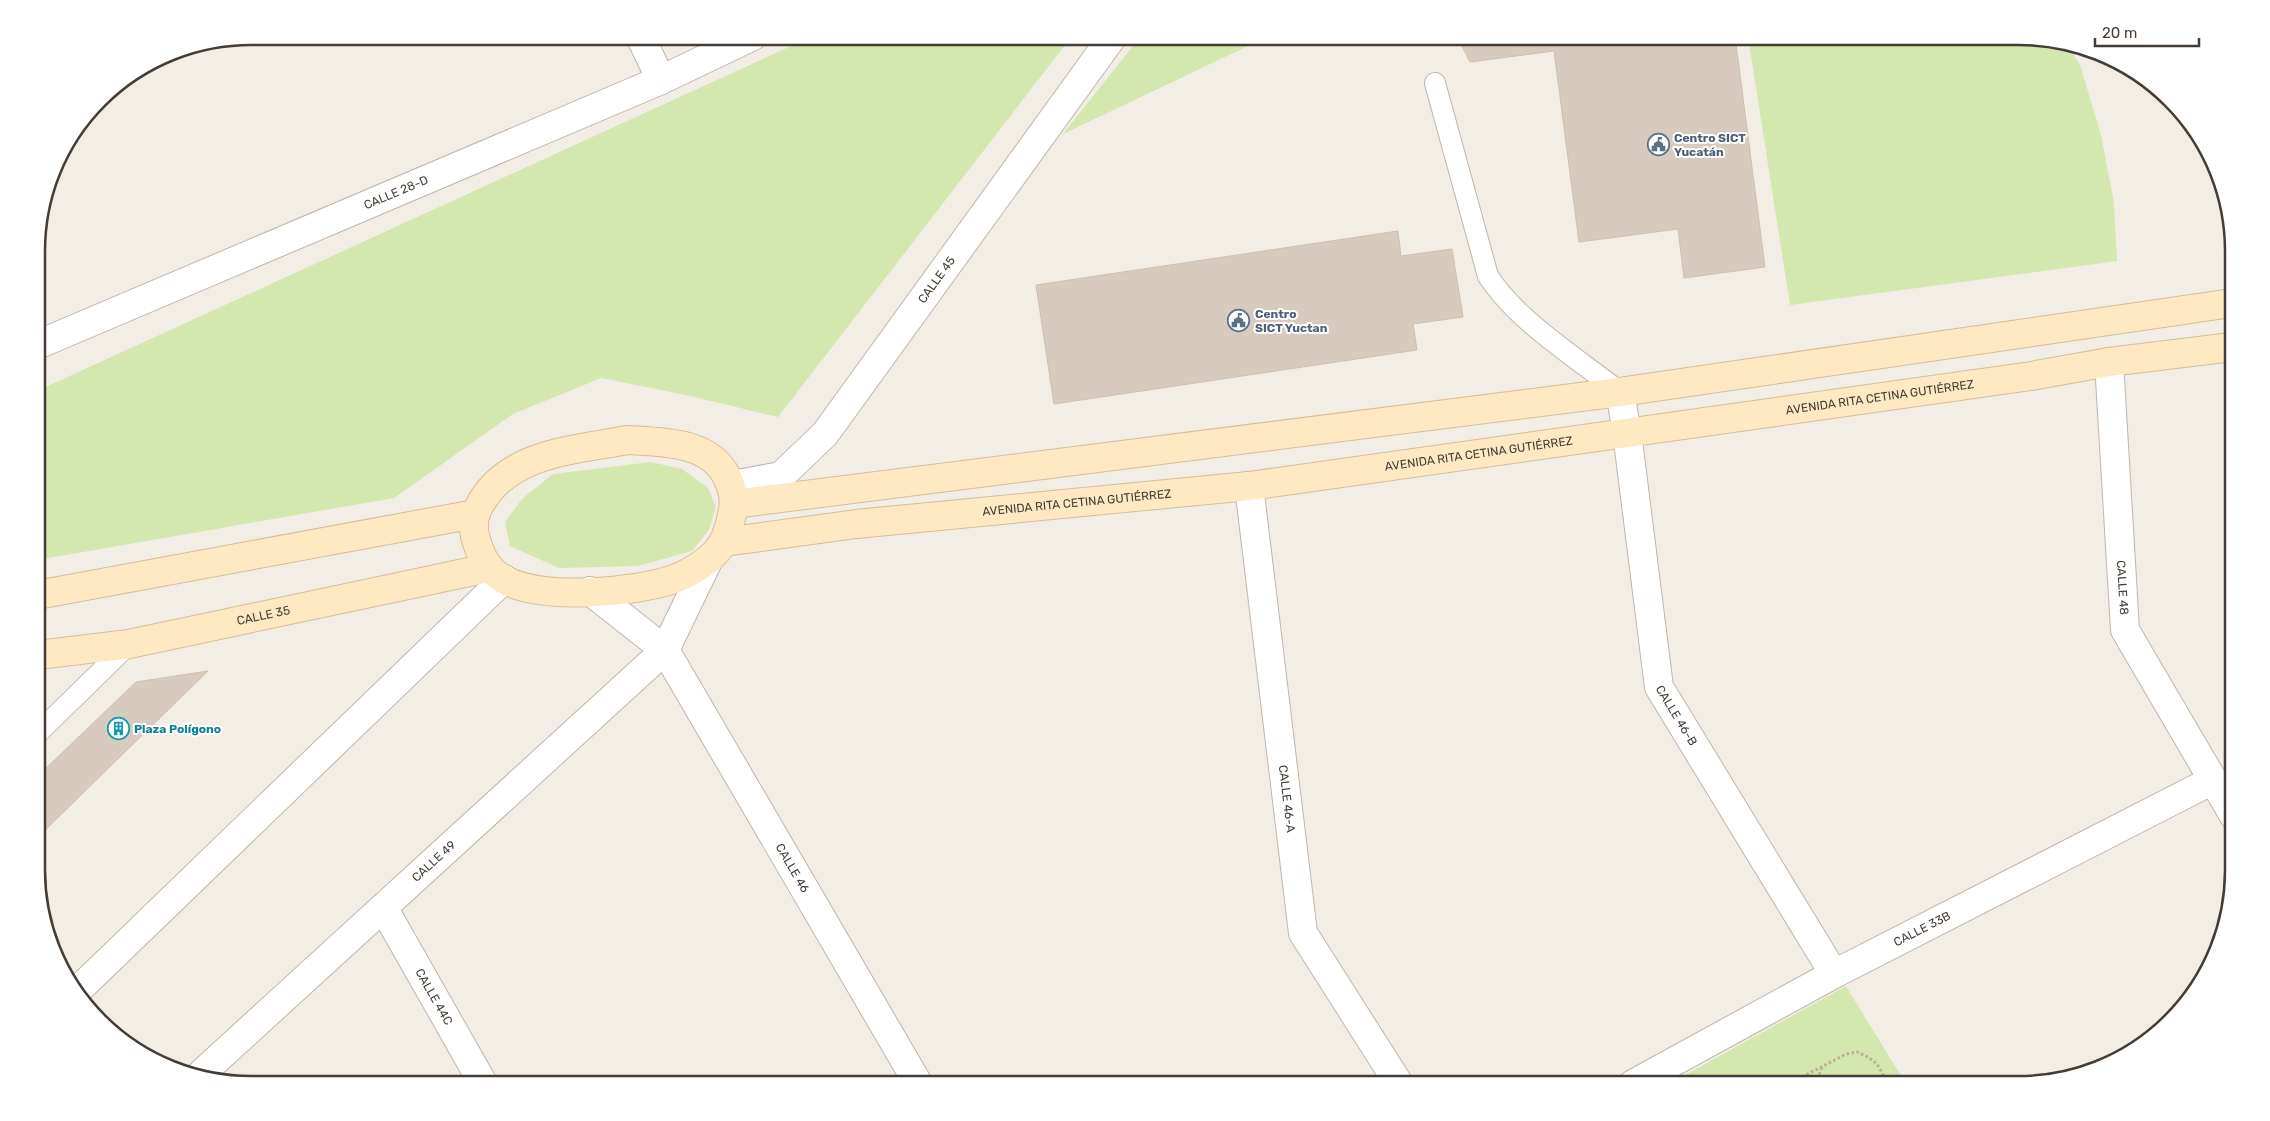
<svg xmlns="http://www.w3.org/2000/svg" width="2270" height="1121" viewBox="0 0 2270 1121" font-family="Rubik,sans-serif">
<style>
.green{fill:#d4e7ae}
.building{fill:#d7cabe;stroke:#cfbeae}
.lines{fill:none;stroke-linecap:round;stroke-linejoin:round}
.lane-casing{stroke:#c1b6ab;stroke-width:22}
.street-casing{stroke:#c1b6ab;stroke-width:30}
.secondary-casing{stroke:#d6bd97;stroke-width:30}
.path{stroke:#bfad99;stroke-width:3;stroke-dasharray:2.5 2.5;stroke-linecap:butt}
.lane{stroke:#fff;stroke-width:20}
.street{stroke:#fff;stroke-width:28}
.secondary{stroke:#fee9c3;stroke-width:28}
.labels{text-anchor:middle;stroke-width:4;stroke-linejoin:round;paint-order:stroke}
.service-label{font-size:12px;font-weight:bold;fill:#4e5e75;stroke:#fff;text-anchor:start}
.street-label{font-size:12px;fill:#453d35;stroke:#fff}
.culture-label{font-size:12px;font-weight:bold;fill:#0d838f;stroke:#fff;text-anchor:start}
.rim{fill:none;stroke:#453d35;stroke-width:2.5}
</style>
<rect width="100%" height="100%" fill="#f2ede5"/>
<g class="green">
<polygon points="813,36 1072,36 778,417 686,395 601,378 513,414 394,498 37,560 37,391"/>
<polygon points="1141,36 1269,36 1063,134"/>
<polygon points="1748,36 2019,36 2069,48 2080,65 2101,135 2114,203 2117,261 1790,305"/>
<polygon points="651,462 682,469 708,488 716,507 709,530 692,551 638,566 559,568 510,546 505,522 522,499 553,474"/>
<polygon points="1846,986 1906,1084 1669,1084"/>
</g>
<g class="building">
<polygon points="1457,36 1735,36 1765,267 1684,278 1678,229 1579,242 1554,51 1470,62"/>
<polygon points="1398,231 1401,256 1452,249 1463,317 1413,324 1417,350 1054,404 1036,285"/>
<polygon points="208,671 38,837 38,776 136,682"/>
</g>
<g class="lines">
<defs>
<g id="lane">
<path d="M 1435,83 L 1488,276 C 1517,321 1578,359 1620,392"/>
<polyline points="38,733 129,644"/>
</g>
<g id="street">
<polyline points="640,36 661,80"/>
<path id="s1" d="M 37,345 L 661,80 L 753,36"/>
<path id="s2" d="M 2109,362 L 2125,630 L 2234,816"/>
<path id="s3" d="M 1620,392 L 1627,433 L 1659,687 L 1834,974"/>
<path id="s4" d="M 732,485 L 781,476 L 825,434 L 1113,36"/>
<path id="s5" d="M 1249,486 L 1303,933 L 1399,1084"/>
<path id="s6" d="M 590,591 L 665,650 L 919,1085"/>
<path id="s7" d="M 384,909 L 484,1085"/>
<polyline points="76,992 504,579"/>
<path id="s8" d="M 202,1073 L 665,650 L 709,559"/>
<path id="s9" d="M 1633,1084 L 1834,974 L 2213,780"/>
</g>
<g id="secondary">
<path d="M 627,440 C 661,442 710,441 727,477 C 732,487 735,498 733,509 C 730,525 727,539 717,551 C 707,562 691,572 677,578 C 636,593 541,601 503,579 C 486,569 480,554 475,536 C 472,522 475,512 482,501 C 512,452 576,450 627,440 Z"/>
<polyline points="734,504 1620,392 2232,303"/>
<path id="s10" d="M 724,542 L 856,524 L 1249,486 L 2031,376 L 2109,362 L 2232,347"/>
<polyline points="37,595 475,514"/>
<path id="s11" d="M 38,655 L 129,644 L 488,568"/>
</g>
</defs>
<use href="#lane" class="lane-casing"/>
<use href="#street" class="street-casing"/>
<use href="#secondary" class="secondary-casing"/>
<g class="path">
<polyline points="1789,1084 1846,1054 1857,1052 1868,1057 1877,1064 1888,1084"/>
<polyline points="1816,1084 1822,1067"/>
</g>
<use href="#lane" class="lane"/>
<use href="#street" class="street"/>
<use href="#secondary" class="secondary"/>
</g>
<defs>
<symbol id="civic-ring" viewBox="-11 -11 22 22"><circle r="9.5" fill="#fff" stroke="#5c6f8a" stroke-width="1.5"/><path d="M-.6-6.5H3V-4.5H.6V-3L4-1V1h2V6H-6V1h2V-1L-.6-3ZM-1.2 2.5V6h2.4V2.5Z" fill="#5c6f8a"/></symbol>
<symbol id="building-ring" viewBox="-11 -11 22 22"><circle r="9.5" fill="#fff" stroke="#0f9aa8" stroke-width="1.5"/><path d="M-4-6H4V6H1V3H-1V6H-4ZM-2.5-4.3h1.7v1.8h-1.7ZM.8-4.3h1.7v1.8H.8ZM-2.5-1h1.7V.8h-1.7ZM.8-1h1.7V.8H.8Z" fill="#0f9aa8"/></symbol>
</defs>
<g fill-rule="evenodd">
<use href="#civic-ring" x="1646" y="132" width="25" height="25"/>
<use href="#civic-ring" x="1226" y="308" width="25" height="25"/>
<use href="#building-ring" x="106" y="716" width="25" height="25"/>
</g>
<g class="labels">
<g class="service-label">
<text x="1674" y="142">Centro SICT<tspan x="1674" dy="14">Yucatán</tspan></text>
<text x="1255" y="318">Centro<tspan x="1255" dy="14">SICT Yuctan</tspan></text>
</g>
<g class="street-label">
<text dy="4" stroke="none"><textPath href="#s1" startOffset="390">CALLE 28-D</textPath></text>
<text dy="4" stroke="none"><textPath href="#s4" startOffset="301">CALLE 45</textPath></text>
<text dy="4" stroke="none"><textPath href="#s10" startOffset="1165">AVENIDA RITA CETINA GUTIÉRREZ</textPath></text>
<text dy="4" stroke="none"><textPath href="#s10" startOffset="760">AVENIDA RITA CETINA GUTIÉRREZ</textPath></text>
<text dy="4" stroke="none"><textPath href="#s10" startOffset="355">AVENIDA RITA CETINA GUTIÉRREZ</textPath></text>
<text dy="4" stroke="none"><textPath href="#s2" startOffset="226">CALLE 48</textPath></text>
<text dy="4" stroke="none"><textPath href="#s11" startOffset="229">CALLE 35</textPath></text>
<text dy="4" stroke="none"><textPath href="#s3" startOffset="331">CALLE 46-B</textPath></text>
<text dy="4" stroke="none"><textPath href="#s5" startOffset="315">CALLE 46-A</textPath></text>
<text dy="4" stroke="none"><textPath href="#s8" startOffset="314">CALLE 49</textPath></text>
<text dy="4" stroke="none"><textPath href="#s6" startOffset="348">CALLE 46</textPath></text>
<text dy="4" stroke="none"><textPath href="#s9" startOffset="328">CALLE 33B</textPath></text>
<text dy="4" stroke="none"><textPath href="#s7" startOffset="101">CALLE 44C</textPath></text>
</g>
<g class="culture-label">
<text x="134" y="733">Plaza Polígono</text>
</g>
</g>
<path d="M0 0H2270V1121H0ZM251 45H2019A206 206 0 0 1 2225 251V870A206 206 0 0 1 2019 1076H251A206 206 0 0 1 45 870V251A206 206 0 0 1 251 45Z" fill="#fff" fill-rule="evenodd"/>
<path class="rim" d="M251 45H2019A206 206 0 0 1 2225 251V870A206 206 0 0 1 2019 1076H251A206 206 0 0 1 45 870V251A206 206 0 0 1 251 45Z"/>
<path d="M2095 38v8h104v-8" fill="none" stroke="#453d35" stroke-width="2.5"/>
<text x="2102" y="38" font-size="15" fill="#453d35" stroke="#ffffff" stroke-width="4" paint-order="stroke">20 m</text>
</svg>
